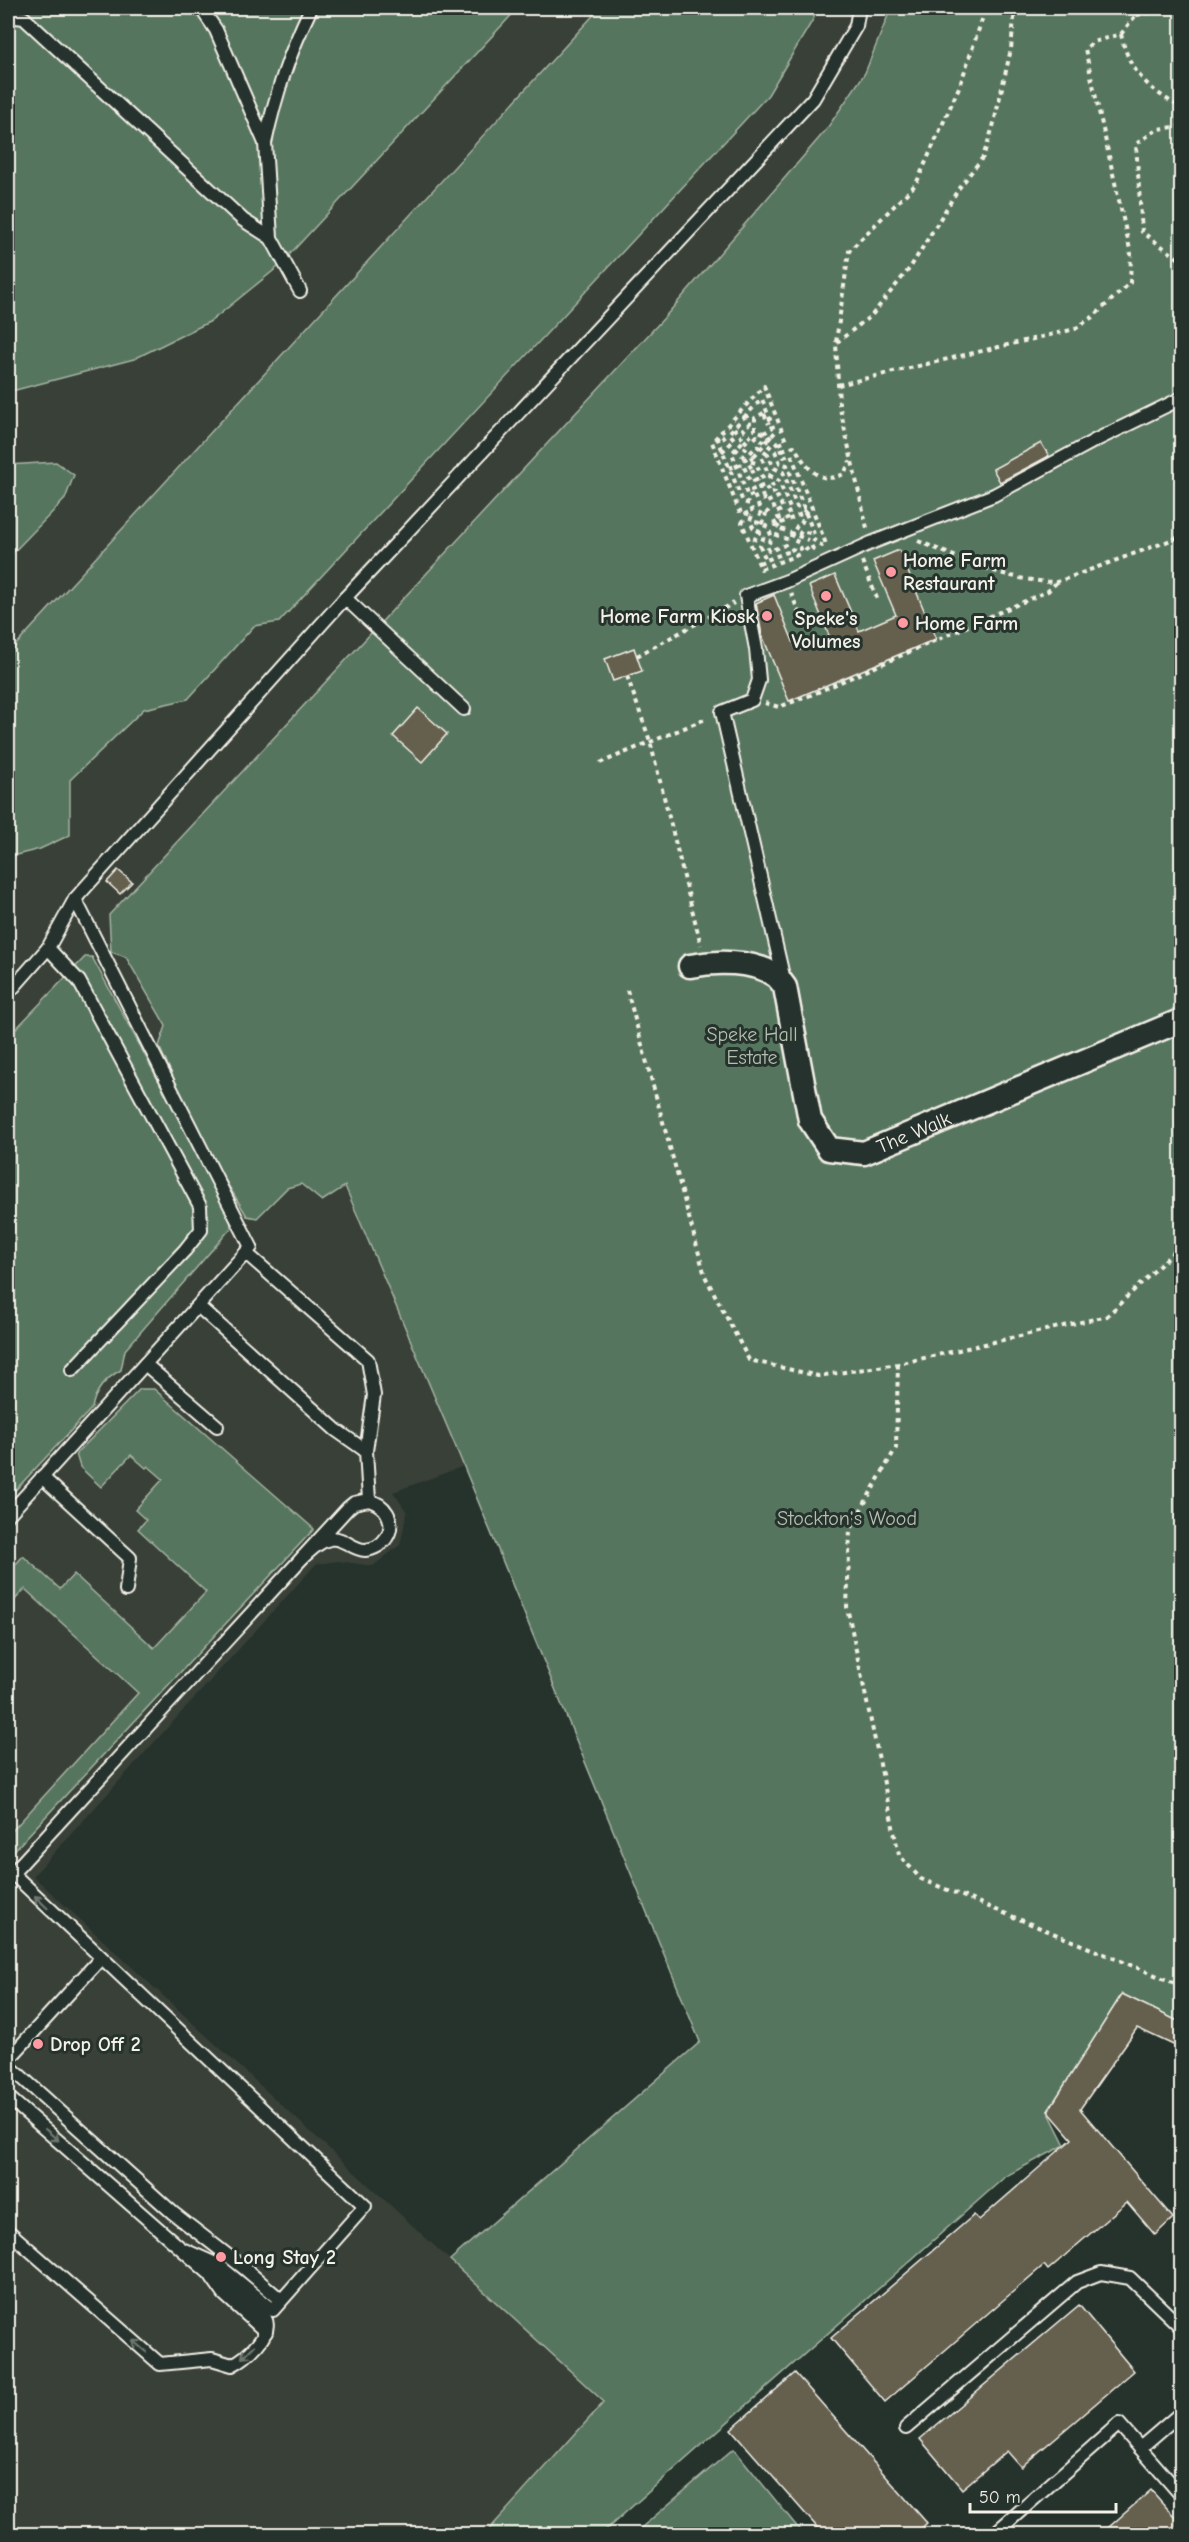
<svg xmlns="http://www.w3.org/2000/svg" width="1189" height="2542" viewBox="0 0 1189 2542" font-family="'Comic Neue',sans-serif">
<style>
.built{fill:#394037}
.green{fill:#56755e;stroke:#a5b3a3;stroke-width:1.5}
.building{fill:#655f4e;stroke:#f4f1e8;stroke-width:1.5}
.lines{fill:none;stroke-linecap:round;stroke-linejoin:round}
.service-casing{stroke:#f4f1e8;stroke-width:16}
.minor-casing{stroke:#f4f1e8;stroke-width:27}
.path{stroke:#f4f1e8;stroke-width:4;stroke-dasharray:4.5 4.5;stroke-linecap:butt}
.service{stroke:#26332d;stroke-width:12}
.minor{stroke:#26332d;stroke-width:22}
.path-bridge{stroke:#f4f1e8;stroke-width:4;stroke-dasharray:4.5 4.5;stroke-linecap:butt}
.oneway{stroke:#6e766e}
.poi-dot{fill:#ff9aa2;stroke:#26332d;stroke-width:2}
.labels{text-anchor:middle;stroke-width:6;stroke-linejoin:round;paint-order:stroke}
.poi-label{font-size:20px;font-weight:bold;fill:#f4f1e8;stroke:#26332d;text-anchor:start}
.park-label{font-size:20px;fill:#b5bfb1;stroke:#26332d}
.street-label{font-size:20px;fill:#f4f1e8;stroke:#26332d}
</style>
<rect width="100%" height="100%" fill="#26332d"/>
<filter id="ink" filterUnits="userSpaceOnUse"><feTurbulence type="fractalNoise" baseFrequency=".0167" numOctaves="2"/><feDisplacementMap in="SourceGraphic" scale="12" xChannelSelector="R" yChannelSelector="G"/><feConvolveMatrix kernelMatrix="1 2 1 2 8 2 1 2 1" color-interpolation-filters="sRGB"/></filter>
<g filter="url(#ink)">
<polygon class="built" points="8,8 972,8 333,1158 464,1466 393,1492 407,1512 400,1545 373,1566 338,1561 316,1564 33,1876 604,2402 485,2534 8,2534"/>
<g class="green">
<polygon points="8,8 518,8 278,267 211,321 134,359 8,392"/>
<polygon points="600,8 815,8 814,18 768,95 279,622 254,626 188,699 144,709 70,780 70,835 40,849 8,857 8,662 14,647"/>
<polygon points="891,8 1181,8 1181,2023 1122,1994 1048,2111 1065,2145 1006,2176 601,2534 485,2534 604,2402 450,2260 700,2042 455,1445 345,1186 322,1201 301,1184 287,1188 257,1218 247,1216 206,1149 159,1046 166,1026 126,957 111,952 109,915 663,319 826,130 865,73"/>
<polygon points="56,462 74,475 65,499 8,558 8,465"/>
<path d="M 85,957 L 92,957 L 216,1187 L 230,1215 L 231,1228 L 125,1350 L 121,1370 C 106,1378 95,1391 92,1408 L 8,1498 L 8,1037 Z"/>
<polygon points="140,1389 154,1389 314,1529 8,1857 8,1827 12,1831 138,1693 25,1589 8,1607 8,1573 23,1556 60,1589 74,1574 154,1648 206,1592 138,1529 146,1520 135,1510 163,1479 148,1466 146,1468 131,1455 101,1487 80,1467 76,1454"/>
<polygon points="734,2449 803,2534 634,2534 733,2449"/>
</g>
<g class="building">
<polygon points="1041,443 1049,456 1000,482 993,469"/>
<polygon points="899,550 936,639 789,701 762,635 756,603 774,595 797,651 830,638 809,586 835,575 859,631 896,615 873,561"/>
<polygon points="634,648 642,671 613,681 605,659"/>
<polygon points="418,708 447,734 422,762 393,736"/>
<polygon points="118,870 132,882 120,894 107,882"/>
<polygon points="1122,1994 1182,2023 1182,2049 1137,2028 1080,2109 1173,2218 1155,2235 1127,2202 1048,2270 1044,2265 885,2402 831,2338 974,2215 979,2220 1072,2139 1048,2111"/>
<polygon points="1079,2305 1134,2371 1021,2467 1007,2451 962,2489 920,2439"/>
<polygon points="795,2373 927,2523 914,2535 824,2535 731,2429"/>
<polygon points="1151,2490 1182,2525 1182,2535 1100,2535"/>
</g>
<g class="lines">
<defs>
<g id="service">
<polyline points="201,8 216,30 265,143 271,238 300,291"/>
<polyline points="8,16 24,18 243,220 271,238"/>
<path d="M 265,143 C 276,93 289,54 311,8"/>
<polyline points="345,598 464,709"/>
<polyline points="784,980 722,712 752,700 759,680 756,649 746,596 787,581 871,543 994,495 1094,441 1182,398"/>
<polyline points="8,986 11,990 48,948"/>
<polyline points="246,1253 368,1360 374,1395 366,1451 369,1500"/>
<polyline points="198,1306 336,1430 366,1451"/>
<polyline points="145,1364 217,1426"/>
<polyline points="72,1370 185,1250 201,1230 200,1206 79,981 48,948 75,899 345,598 813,99 856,26 859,8"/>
<polyline points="42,1477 130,1558 126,1590"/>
<path d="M 369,1500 C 377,1503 383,1506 387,1513 C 397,1530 383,1549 365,1550 C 352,1550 343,1536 330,1539 C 319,1541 311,1550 303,1557 L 348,1508 L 354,1503 Z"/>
<polyline points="8,1515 251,1247 75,899"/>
<polyline points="12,1873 365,2206 273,2310 218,2265 182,2249"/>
<polyline points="8,1878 303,1557"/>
<polyline points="8,2060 101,1958"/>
<polyline points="8,2065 173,2213 244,2268 281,2300"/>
<path d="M 8,2097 L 209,2273 L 231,2286 L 265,2318 C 274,2334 246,2358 232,2365 L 212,2359 L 160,2364 L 8,2231"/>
<polyline points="212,2277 224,2294 266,2332"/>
<polyline points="906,2428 1077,2282 1101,2273 1130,2278 1182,2328"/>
<polyline points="1140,2448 1182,2496"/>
<polyline points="994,2534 1119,2424 1140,2448 1182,2412"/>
</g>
<g id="minor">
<path id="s1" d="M 690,966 C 715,961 754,960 776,976 C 779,979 783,984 785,987 L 810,1120 L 829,1149 L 864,1153 L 1182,1020"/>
</g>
</defs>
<use href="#service" class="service-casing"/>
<use href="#minor" class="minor-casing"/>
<g class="path">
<polyline points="1131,8 1136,15 1181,8"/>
<path d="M 1121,34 C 1129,72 1148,89 1182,108"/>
<polyline points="1182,126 1158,129 1136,144 1142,232 1182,261"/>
<polyline points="836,342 849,251 916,184 960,85 986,8"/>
<polyline points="838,385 1075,329 1094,316 1130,283 1131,254 1085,49 1093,42 1121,34 1136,15"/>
<polyline points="764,414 769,424"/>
<polyline points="734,428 744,440 732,453 748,497 754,494"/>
<polyline points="764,433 755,430 755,418 767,411"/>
<polyline points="717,437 743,502 750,504 753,513 750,521 753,527 764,536 760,546 766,560"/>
<polyline points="744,440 748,444 745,448 750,453 757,446 768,454"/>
<polyline points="779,444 786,441 764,386 712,442 739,511 745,510 747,515 742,523 761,569 800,554 800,548 804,546 808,551 813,549 811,545 814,540 822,546 826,544 791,454 784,457 779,444 764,433 773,427 762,399 746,415 750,423 743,429 753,440 757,436 775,451 780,463 787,465 814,534 801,531 793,549 787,552"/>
<path d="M 782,450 L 794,446 C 807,467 817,486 844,474 L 850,461"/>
<polyline points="722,452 734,439 729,433 746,415"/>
<polyline points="754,456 749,461 756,463 762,477"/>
<polyline points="744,457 752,469"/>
<polyline points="729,468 743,464 750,482 769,475 779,481 791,511 785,515 787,520"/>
<polyline points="763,497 765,503 778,497 783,509 776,513 779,519 774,521 776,525 806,512 801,524 797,526 789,540 771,533"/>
<polyline points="766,514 769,510 774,507 776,513"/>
<polyline points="776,525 781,529"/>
<polyline points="867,528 839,404 836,343 872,315 910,268 959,188 983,157 993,127 1011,49 1015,8"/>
<path d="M 918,541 C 963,559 1007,582 1057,582 L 1182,536"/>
<polyline points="862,561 878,601"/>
<polyline points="759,563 787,552 785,545 769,551 767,546 772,538 768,527 757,522 761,512 752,490 765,485 770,494 775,492 762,458 768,454 774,468 783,472 797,507 805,511"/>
<polyline points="791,593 805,628"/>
<polyline points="637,656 734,603"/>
<polyline points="627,676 650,741 701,945"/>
<polyline points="765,703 779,707 811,695 1048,591 1057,582"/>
<polyline points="600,763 708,718"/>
<polyline points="627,990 705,1276 749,1360 818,1376 898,1364 1107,1316 1182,1244"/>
<polyline points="898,1364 896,1448 850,1529 847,1607 899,1855 921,1879 1182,1986"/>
</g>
<use href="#service" class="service"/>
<use href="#minor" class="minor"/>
<g class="path-bridge">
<polyline points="722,436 744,457"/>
<polyline points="754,456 777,430"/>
<polyline points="752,469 763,497"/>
<polyline points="781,529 808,540"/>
<polyline points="754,541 766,514"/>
</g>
</g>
<defs><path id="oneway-shaft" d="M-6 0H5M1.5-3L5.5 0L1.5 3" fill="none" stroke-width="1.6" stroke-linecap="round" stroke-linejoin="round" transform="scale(1.5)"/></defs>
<g class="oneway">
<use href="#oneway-shaft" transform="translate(41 1902) rotate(-136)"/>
<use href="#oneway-shaft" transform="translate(52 2135) rotate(41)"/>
<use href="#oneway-shaft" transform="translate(139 2346) rotate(-139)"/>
<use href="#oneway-shaft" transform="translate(248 2352) rotate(135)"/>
</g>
</g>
<g class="poi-dot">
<circle cx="891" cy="572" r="6"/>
<circle cx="826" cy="596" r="6"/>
<circle cx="767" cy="616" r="6"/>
<circle cx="903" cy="623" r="6"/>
<circle cx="38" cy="2044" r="6"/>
<circle cx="221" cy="2257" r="6"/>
</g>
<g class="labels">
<g class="poi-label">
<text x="903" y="567">Home Farm<tspan x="903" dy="23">Restaurant</tspan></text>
<text x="755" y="623" text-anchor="end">Home Farm Kiosk</text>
<text x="826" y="625" text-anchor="middle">Speke's<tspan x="826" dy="23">Volumes</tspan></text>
<text x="915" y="630">Home Farm</text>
<text x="50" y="2051">Drop Off 2</text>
<text x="233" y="2264">Long Stay 2</text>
</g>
<g class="park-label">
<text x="752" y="1041">Speke Hall<tspan x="752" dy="23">Estate</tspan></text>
<text x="847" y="1525">Stockton's Wood</text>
</g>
<g class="street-label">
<text dy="7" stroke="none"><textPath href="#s1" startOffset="362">The Walk</textPath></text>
</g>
</g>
<rect width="1189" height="2542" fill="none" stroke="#26332d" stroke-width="30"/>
<rect x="15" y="15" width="1159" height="2512" fill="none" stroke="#f4f1e8" stroke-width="2" filter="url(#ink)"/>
<path d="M970 2503v9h146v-9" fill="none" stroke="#f4f1e8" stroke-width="3"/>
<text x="979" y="2503" font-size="18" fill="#f4f1e8" stroke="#26332d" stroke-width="4.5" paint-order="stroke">50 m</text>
</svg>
